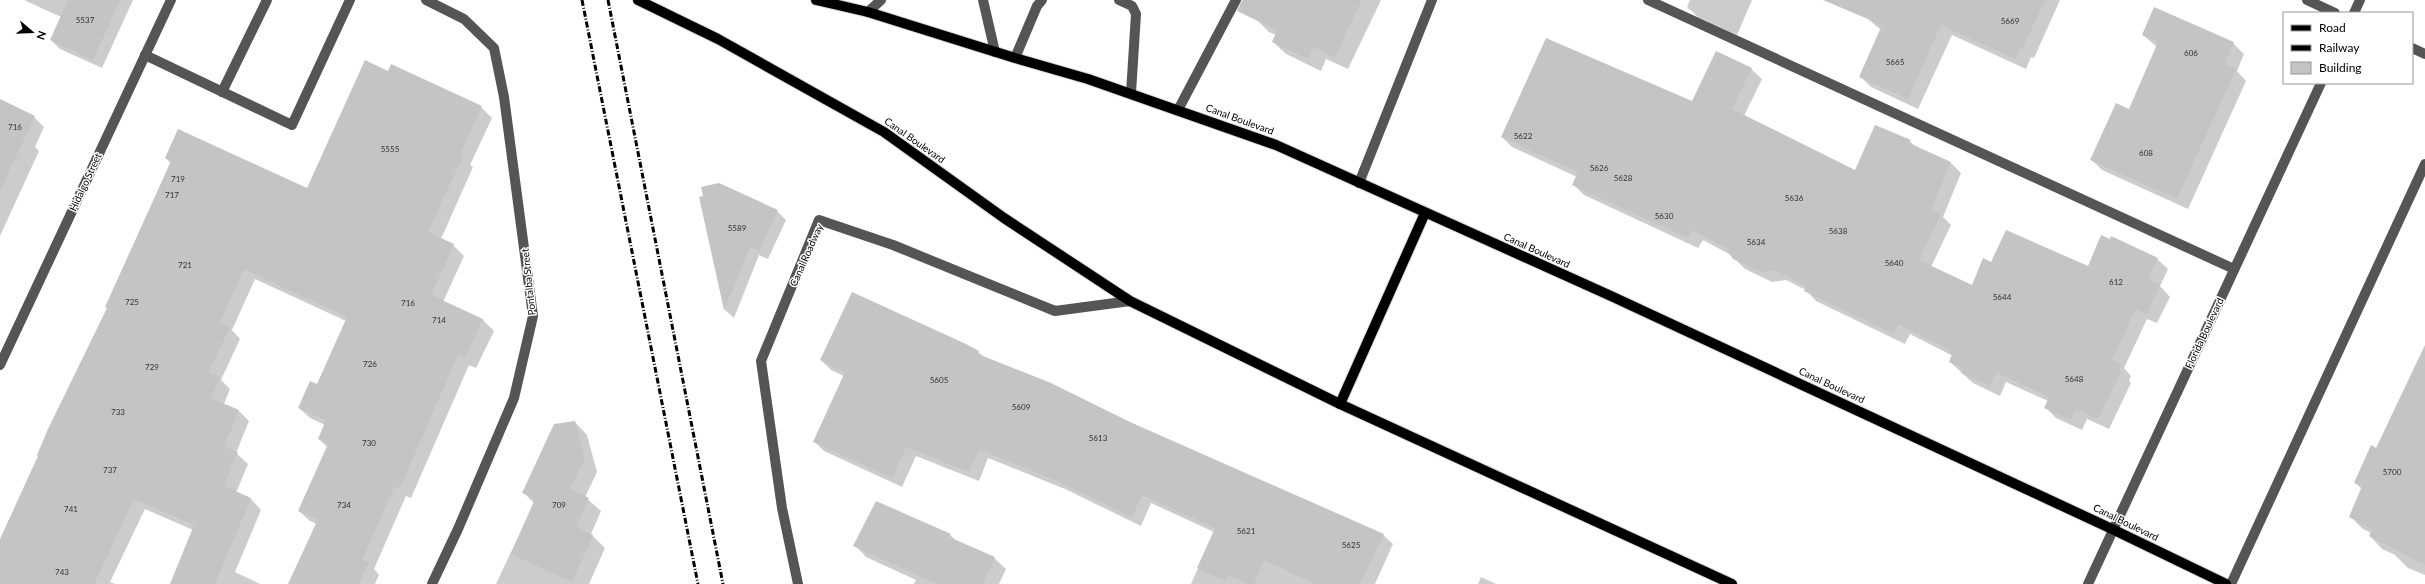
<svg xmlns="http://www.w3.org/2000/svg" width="2425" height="584" viewBox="0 0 2425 584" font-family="Lato,sans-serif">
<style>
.shadow{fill:#0003}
.building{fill:#c4c4c4}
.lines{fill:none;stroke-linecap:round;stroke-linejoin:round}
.major-casing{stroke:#dbdbdb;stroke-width:12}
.minor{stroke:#555;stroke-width:10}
.major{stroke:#000;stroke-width:10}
.rail{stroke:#000;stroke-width:3;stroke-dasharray:6 2 1 2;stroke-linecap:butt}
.labels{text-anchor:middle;stroke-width:3;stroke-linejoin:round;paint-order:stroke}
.number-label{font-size:8px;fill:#313131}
.street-label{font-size:10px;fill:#000;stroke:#fff}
</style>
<rect width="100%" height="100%" fill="#fff"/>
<g class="shadow">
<polygon points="24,0 133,0 102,68 60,49 51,40 61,17"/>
<polygon points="1266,0 1381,0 1348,69 1326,59 1321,71 1286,54 1273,42 1276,35 1269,32 1256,19"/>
<polygon points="1690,0 1752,0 1737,35 1698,17 1687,7"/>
<polygon points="1876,0 2060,0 2034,58 2031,57 2026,69 1952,35 1918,109 1871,87 1860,76 1881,30 1868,19"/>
<polygon points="2143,35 2233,43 2244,54 2237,71 2246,81 2188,209 2102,170 2091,159 2130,111 2157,47"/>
<polygon points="1751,69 1762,79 1744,116 1856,171 1910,141 1916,148 1950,162 1961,173 1943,217 1951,225 1931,267 1972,286 1992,263 2088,267 2157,259 2168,269 2160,286 2170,297 2157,323 2147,319 2124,368 2131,376 2129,381 2131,383 2109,429 2087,419 2082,430 2056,418 2045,407 2048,401 2006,382 2000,396 1973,383 1950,362 1953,356 1910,334 1905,344 1816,301 1806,290 1786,280 1772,282 1745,269 1731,255 1703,240 1698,248 1584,195 1574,185 1577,177 1512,147 1502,137 1692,102"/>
<polygon points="388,72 481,107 492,118 470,165 473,167 441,239 453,245 464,256 443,302 483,320 494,331 476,368 469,365 411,498 406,496 374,569 379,575 375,584 289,584 317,524 310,521 299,511 328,448 319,439 325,425 310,418 299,408 317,385 346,321 255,279 232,330 240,339 221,380 230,389 224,404 239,411 249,421 236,453 248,464 236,493 251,499 261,510 235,572 260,584 171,584 193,530 145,509 110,582 115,584 0,584 0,542 108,308 171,164 166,158 307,190"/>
<polygon points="0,101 34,117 44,127 35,147 39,151 0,236"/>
<polygon points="700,197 777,211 786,220 768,259 759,255 734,318 725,310"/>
<polygon points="978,352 984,357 1383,535 1393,544 1375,584 1191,584 1214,532 1151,503 1141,526 1065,489 988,458 979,481 916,456 902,487 824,451 814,441 844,376 831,370 821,360"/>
<polygon points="2425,385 2425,575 2408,568 2395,555 2382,549 2370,536 2371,533 2363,529 2350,516 2362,489 2355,483 2377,449"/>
<polygon points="575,422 587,435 597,472 585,497 601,511 591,534 605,548 589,584 496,584 534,503 523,492"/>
<polygon points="950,535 957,541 994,558 1006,569 999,584 914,584 916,580 866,557 855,545"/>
<polygon points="1481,577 1496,584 1478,584"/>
</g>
<g class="building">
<polygon points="68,0 120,0 93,60 50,40"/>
<polygon points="1242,0 1362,0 1335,57 1313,47 1308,59 1272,42 1277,30 1237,11"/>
<polygon points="1823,0 2045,0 2023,48 2020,47 2015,59 1941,25 1908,99 1859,77 1882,25"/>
<polygon points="2154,7 2234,42 2225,64 2236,69 2177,199 2090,160 2116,103 2129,109 2158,42 2142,35"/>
<polygon points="1546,38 1692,101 1716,51 1752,68 1732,109 1855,170 1875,125 1911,140 1909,143 1951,162 1931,209 1941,214 1919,260 1972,285 1983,258 1991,262 2006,230 2088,266 2101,235 2110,239 2111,236 2158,258 2148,279 2160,285 2147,314 2136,309 2112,360 2121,364 2119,371 2121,372 2098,419 2076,409 2071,420 2044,408 2049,397 1996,372 1990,386 1961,373 1963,368 1949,362 1952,354 1948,352 1950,350 1899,324 1894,334 1804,291 1806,286 1775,270 1761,272 1733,259 1725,247 1692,230 1688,238 1572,185 1578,172 1501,137"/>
<polygon points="365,60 388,71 391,64 482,106 460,154 463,156 428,232 454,244 431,295 483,319 465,358 458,355 400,488 395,486 362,560 369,563 359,584 288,584 318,519 298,511 328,444 318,439 326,420 298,408 310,381 317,384 347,317 244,269 220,322 230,327 209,372 220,377 211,398 239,410 224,447 238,452 224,486 251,498 215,584 170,584 194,525 134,499 94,584 0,584 0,539 38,456 37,455 48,429 107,308 105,307 171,161 165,158 178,129 307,188"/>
<polygon points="0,99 35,116 0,191"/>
<polygon points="719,183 778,210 759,251 750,247 724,310 699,197 703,196 701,187"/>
<polygon points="852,292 966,344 979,351 978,354 1051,383 1132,423 1384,534 1360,584 1315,584 1264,560 1254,584 1248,584 1228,575 1225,581 1197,568 1215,528 1142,495 1132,517 1055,480 979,449 969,472 906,447 893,478 813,442 845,372 820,360"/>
<polygon points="2425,345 2425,565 2369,536 2372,529 2349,517 2362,486 2354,483 2371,445 2376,448"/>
<polygon points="575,421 585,459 570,489 589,498 576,527 593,535 572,582 511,554 535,499 522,493 554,424"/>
<polygon points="876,501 951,534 949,537 995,557 983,584 937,584 853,546"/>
</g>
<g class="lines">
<defs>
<g id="major">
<polyline points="638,0 718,39 884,132 1004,218 1130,301 1340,404 1732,584"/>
<polyline points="816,0 868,12 1015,58 1088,79 1276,145 1611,296 2112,529 2226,584"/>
<polyline points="1340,404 1425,213"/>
</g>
</defs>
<use href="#major" class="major-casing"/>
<g class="minor">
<polyline points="426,0 464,19 494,48 504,97 533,316 514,398 458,529 432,584"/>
<polyline points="983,0 995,52"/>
<polyline points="1119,0 1132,6 1136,14 1131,93"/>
<polyline points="1648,0 2234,269"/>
<polyline points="2307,0 2335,13"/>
<polyline points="868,12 881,0"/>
<polyline points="2354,13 2360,0"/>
<polyline points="2412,48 2425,54"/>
<polyline points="145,55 292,125 350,0"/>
<polyline points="1015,58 1037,6 1042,0"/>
<polyline points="222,92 267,0"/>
<polyline points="1178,110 1236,0"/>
<polyline points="1359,183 1432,0"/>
<polyline points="0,365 171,0"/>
<polyline points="798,584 782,508 761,361 819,220 893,245 1055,311 1130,301"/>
<polyline points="2088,584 2321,83"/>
<polyline points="2231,584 2425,164"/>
</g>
<use href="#major" class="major"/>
<g class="rail">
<polyline points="582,0 698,584"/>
<polyline points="608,0 723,584"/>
</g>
</g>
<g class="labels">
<g class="number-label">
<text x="85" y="23">5537</text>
<text x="2010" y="24">5669</text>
<text x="2191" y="56">606</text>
<text x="1895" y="65">5665</text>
<text x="15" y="130">716</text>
<text x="1523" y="139">5622</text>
<text x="390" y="152">5555</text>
<text x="2146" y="156">608</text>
<text x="1599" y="171">5626</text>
<text x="1623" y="181">5628</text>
<text x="178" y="182">719</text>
<text x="172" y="198">717</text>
<text x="1794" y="201">5636</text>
<text x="1664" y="219">5630</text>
<text x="737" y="231">5589</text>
<text x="1838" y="234">5638</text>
<text x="1756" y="245">5634</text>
<text x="1894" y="266">5640</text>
<text x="185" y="268">721</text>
<text x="2116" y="285">612</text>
<text x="2002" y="300">5644</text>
<text x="132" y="305">725</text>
<text x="408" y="306">716</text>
<text x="439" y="323">714</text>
<text x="370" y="367">726</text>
<text x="152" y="370">729</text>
<text x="2074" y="382">5648</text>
<text x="939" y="383">5605</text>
<text x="1021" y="410">5609</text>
<text x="118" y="415">733</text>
<text x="1098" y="441">5613</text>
<text x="369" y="446">730</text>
<text x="110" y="473">737</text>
<text x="2392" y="475">5700</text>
<text x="344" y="508">734</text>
<text x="559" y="508">709</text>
<text x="71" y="512">741</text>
<text x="1246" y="534">5621</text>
<text x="1351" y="548">5625</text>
<text x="62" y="575">743</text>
</g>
<g class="street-label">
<text transform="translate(1240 119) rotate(20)" y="4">Canal Boulevard</text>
<text transform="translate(915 140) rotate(35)" y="4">Canal Boulevard</text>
<text transform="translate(85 182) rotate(-65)" y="4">Hidalgo Street</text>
<text transform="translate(1537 250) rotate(24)" y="4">Canal Boulevard</text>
<text transform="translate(806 255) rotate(-66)" y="4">Canal Roadway</text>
<text transform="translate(528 282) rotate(-96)" y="4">Pontalba Street</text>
<text transform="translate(2204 333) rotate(-65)" y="4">Florida Boulevard</text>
<text transform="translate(1832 385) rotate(25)" y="4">Canal Boulevard</text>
<text transform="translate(2126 522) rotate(26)" y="4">Canal Boulevard</text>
</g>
</g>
<rect x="2283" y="12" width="130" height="72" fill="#ffffff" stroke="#999999"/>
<rect x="2291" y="25" width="20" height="6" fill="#000000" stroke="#999999"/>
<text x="2319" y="32" font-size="12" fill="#000000">Road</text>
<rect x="2291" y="45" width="20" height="6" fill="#000000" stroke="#999999"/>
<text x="2319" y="52" font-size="12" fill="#000000">Railway</text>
<rect x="2291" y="62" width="20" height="12" fill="#c4c4c4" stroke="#999999"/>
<text x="2319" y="72" font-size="12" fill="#000000">Building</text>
<g transform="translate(32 32) rotate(109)" stroke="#ffffff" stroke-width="3" paint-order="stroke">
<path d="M0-3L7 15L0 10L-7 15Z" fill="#000000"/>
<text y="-6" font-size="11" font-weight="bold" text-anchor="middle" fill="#000000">N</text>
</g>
</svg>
